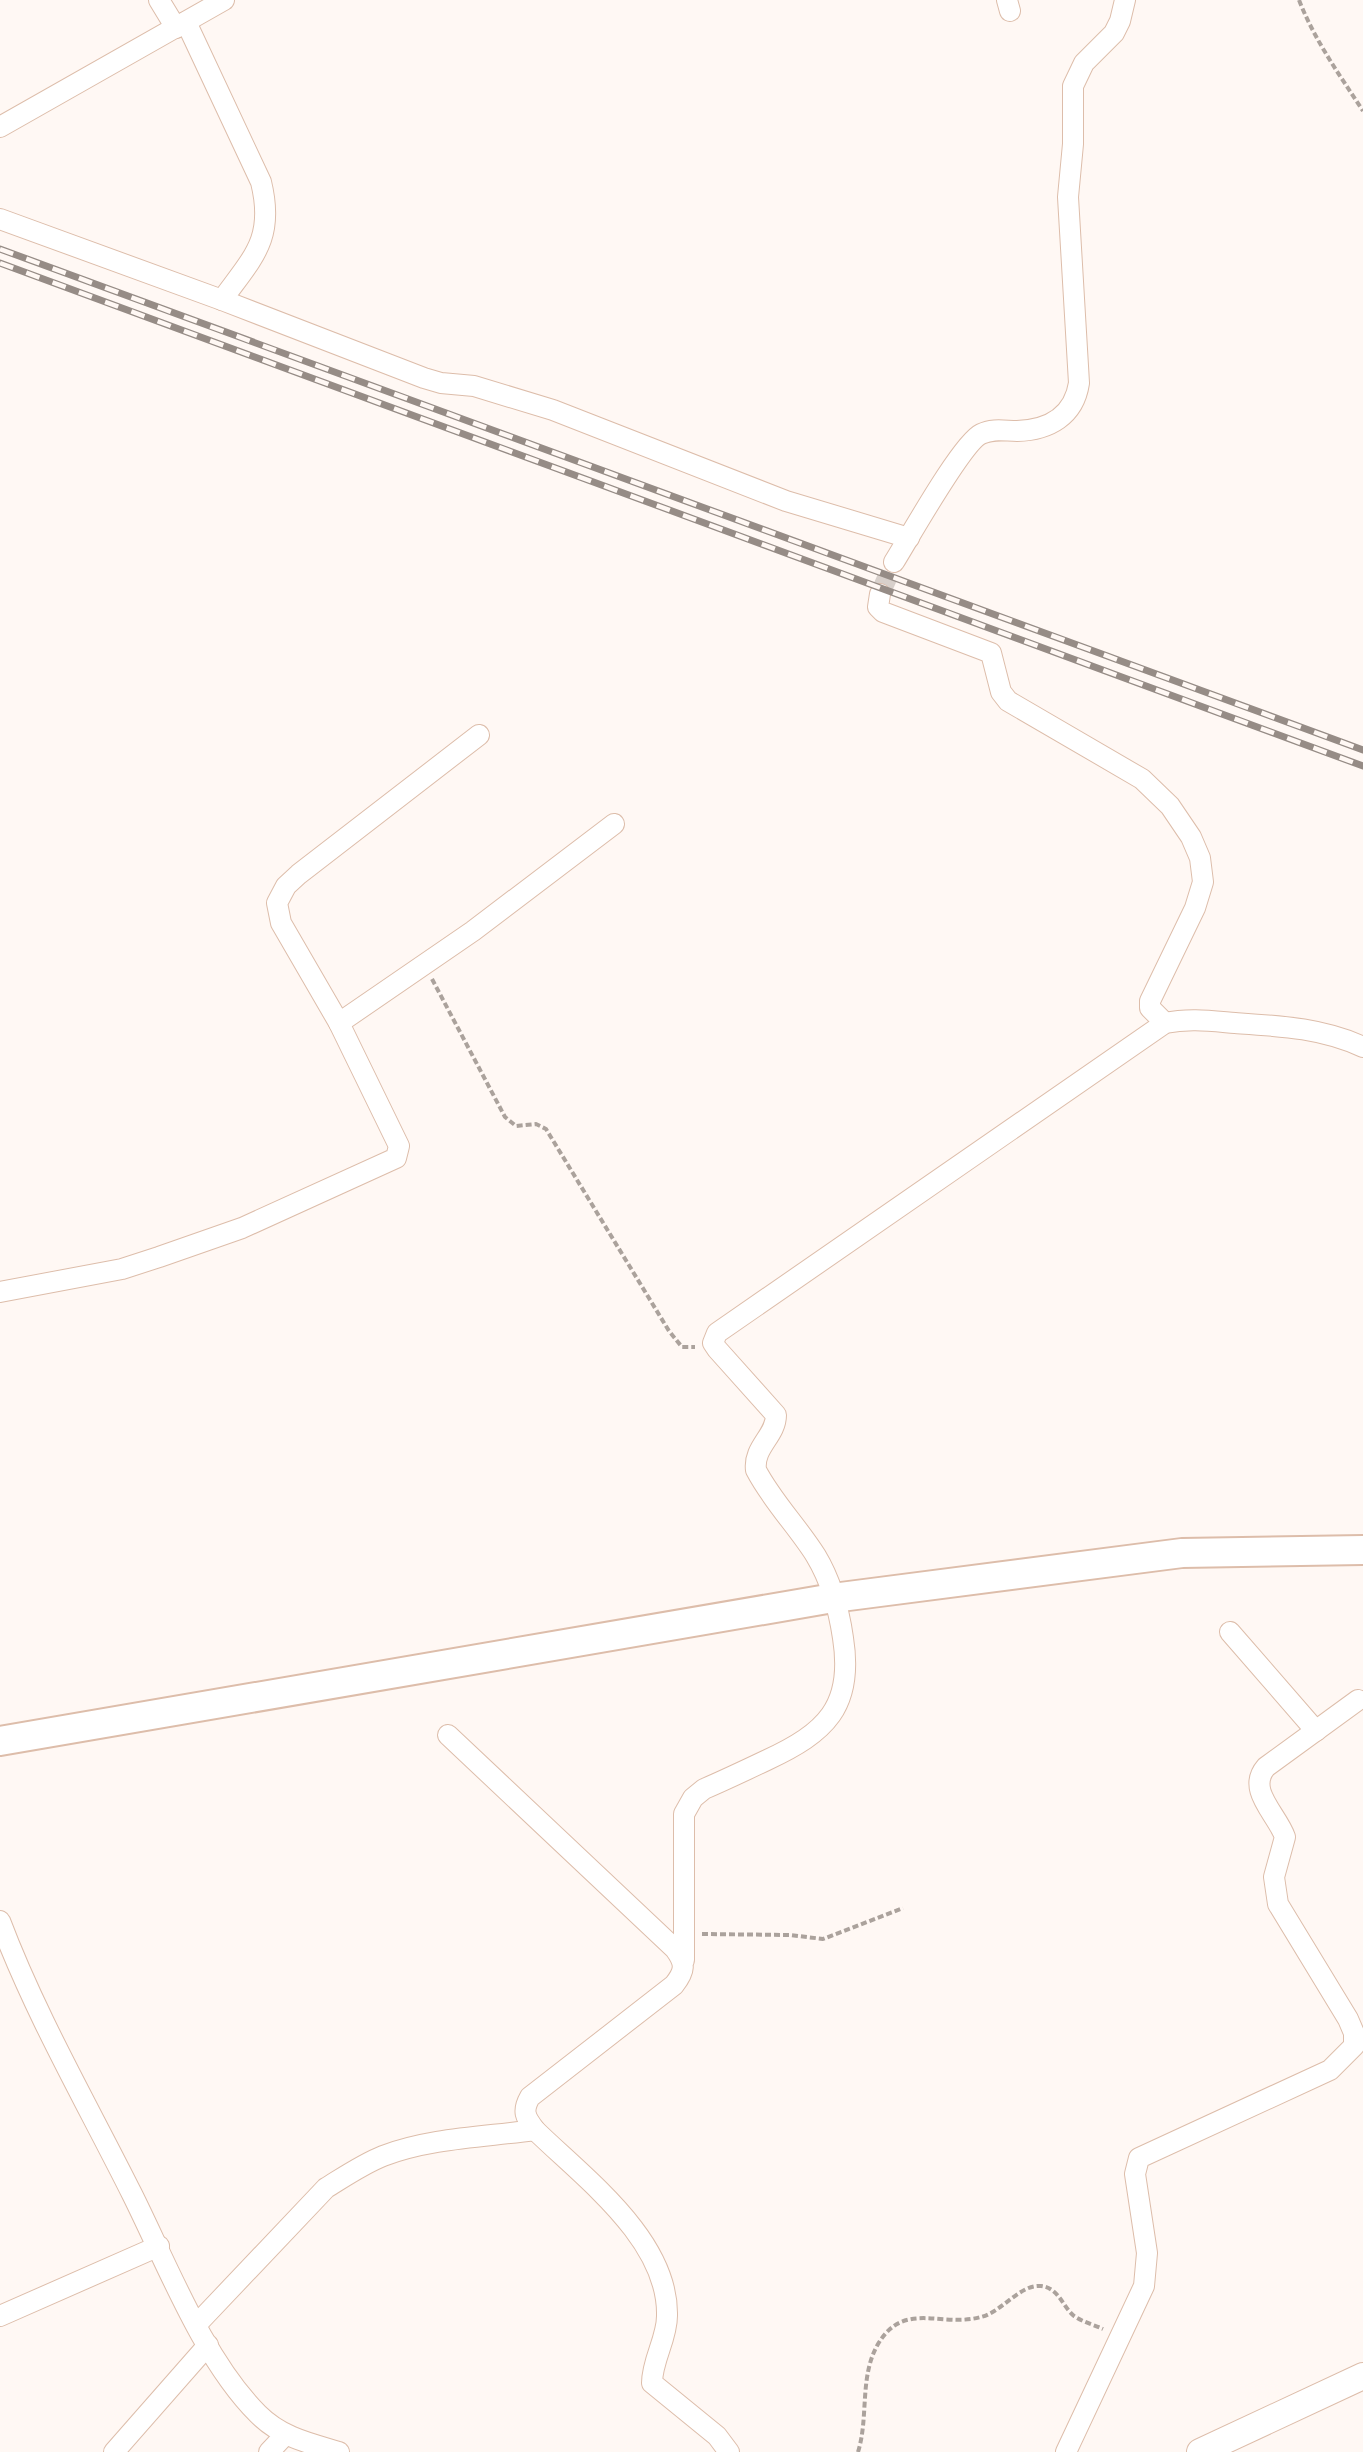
<svg xmlns="http://www.w3.org/2000/svg" width="1363" height="2452" viewBox="0 0 1363 2452" font-family="Lato,sans-serif">
<style>
.lines{fill:none;stroke-linecap:round;stroke-linejoin:round}
.minor-tunnel{stroke:#d8d0cb;stroke-width:20;stroke-dasharray:20 10;stroke-linecap:butt}
.minor-casing{stroke:#ddbdaa;stroke-width:22}
.tertiary-casing{stroke:#ddbdaa;stroke-width:28}
.secondary-casing{stroke:#ddbdaa;stroke-width:32}
.path{stroke:#aba29c;stroke-width:4;stroke-dasharray:6 3;stroke-linecap:butt}
.minor{stroke:#fff;stroke-width:20}
.tertiary{stroke:#fff;stroke-width:26}
.secondary{stroke:#fff;stroke-width:28}
.rail-casing{stroke:#968c86;stroke-width:7}
.rail{stroke:#fff8f4;stroke-width:4.5;stroke-dasharray:14;stroke-linecap:butt}
</style>
<rect width="100%" height="100%" fill="#fff8f4"/>
<g class="lines">
<polyline class="minor-tunnel" points="880,594 894,562"/>
<defs>
<g id="minor">
<polyline points="159,0 176,28"/>
<polyline points="1007,0 1010,11"/>
<path d="M 186,22 L 261,182 C 275,239 253,257 222,300"/>
<polyline points="0,127 224,0"/>
<polyline points="0,219 222,300 424,378 441,383 474,386 553,410 786,501 909,538"/>
<path d="M 894,562 C 909,538 962,443 981,434 C 993,428 1005,431 1017,431 C 1049,430 1074,416 1079,383 L 1068,197 L 1073,144 L 1073,86 L 1084,63 L 1114,33 L 1120,21 L 1125,0"/>
<polyline points="880,594 878,607 883,612 991,653 1001,692 1008,701 1142,779 1170,806 1191,837 1200,858 1203,882 1195,908 1150,1001 1150,1008 1165,1023"/>
<polyline points="339,1023 473,931 614,824"/>
<polyline points="0,1292 122,1269 159,1257 242,1228 396,1158 399,1146 339,1023 281,923 277,903 286,886 299,874 479,735"/>
<polyline points="1230,1632 1316,1731"/>
<path d="M 448,1735 L 675,1949 C 686,1964 685,1971 674,1985 L 530,2097 C 522,2111 525,2117 535,2130 C 584,2178 669,2240 667,2316 C 667,2339 652,2360 652,2383 L 717,2436 L 729,2452"/>
<path d="M 0,1921 C 36,2016 87,2104 132,2194 C 167,2264 203,2359 258,2414 C 281,2437 308,2443 339,2452"/>
<path d="M 684,1960 L 684,1814 L 693,1798 L 704,1789 C 725,1780 746,1770 767,1760 C 825,1733 854,1707 843,1638 C 839,1610 831,1581 816,1556 C 798,1527 772,1501 756,1470 C 753,1447 776,1436 776,1415 L 717,1349 L 713,1343 L 717,1333 L 1165,1023 C 1189,1018 1211,1021 1235,1023 C 1280,1026 1322,1028 1363,1047"/>
<polyline points="0,2316 159,2246"/>
<path d="M 197,2324 L 326,2188 C 344,2177 363,2164 383,2156 C 430,2138 485,2137 535,2130"/>
<polyline points="114,2452 208,2345"/>
<polyline points="269,2452 285,2435"/>
<path d="M 1066,2452 L 1144,2286 L 1147,2253 L 1135,2174 L 1139,2158 L 1330,2070 L 1354,2046 L 1354,2033 L 1348,2019 L 1278,1904 L 1274,1877 L 1285,1837 C 1277,1814 1246,1790 1266,1767 L 1358,1700"/>
</g>
<polyline id="tertiary" points="1200,2452 1363,2376"/>
<polyline id="secondary" points="0,1741 833,1598 1182,1553 1363,1550"/>
</defs>
<use href="#minor" class="minor-casing"/>
<use href="#tertiary" class="tertiary-casing"/>
<use href="#secondary" class="secondary-casing"/>
<g class="path">
<path d="M 1299,0 C 1315,41 1339,74 1363,111"/>
<polyline points="432,979 505,1117 516,1126 536,1124 546,1129 669,1331 682,1347 695,1347"/>
<polyline points="702,1934 790,1935 823,1939 903,1908"/>
<path d="M 858,2452 C 869,2417 859,2377 878,2344 C 904,2300 941,2328 981,2317 C 1002,2312 1020,2284 1041,2286 C 1059,2288 1062,2306 1074,2316 C 1083,2322 1094,2325 1103,2329"/>
</g>
<use href="#minor" class="minor"/>
<use href="#tertiary" class="tertiary"/>
<use href="#secondary" class="secondary"/>
<defs>
<g id="rail">
<polyline points="0,249 1363,750"/>
<polyline points="0,263 1363,766"/>
</g>
</defs>
<use href="#rail" class="rail-casing"/>
<use href="#rail" class="rail"/>
</g>
</svg>
